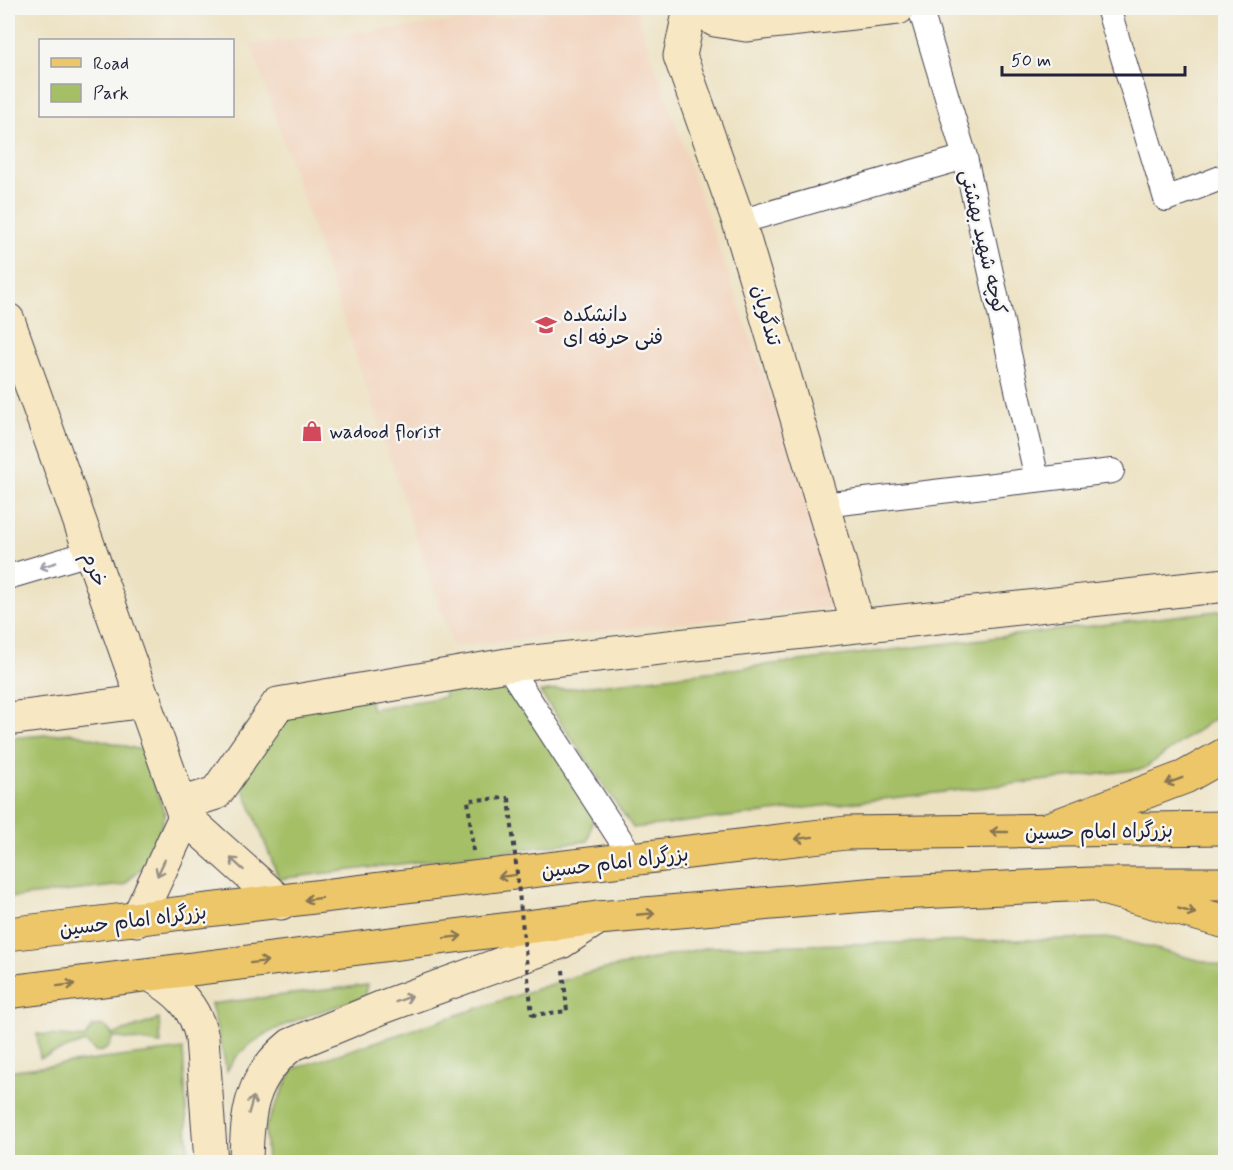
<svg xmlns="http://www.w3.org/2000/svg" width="1233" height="1170" viewBox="0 0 1233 1170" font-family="Mynerve,'Playpen Sans Arabic',sans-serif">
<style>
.built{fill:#f2d4be}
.green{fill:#a4bf66;stroke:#637050;stroke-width:1.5}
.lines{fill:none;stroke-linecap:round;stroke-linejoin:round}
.street-casing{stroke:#403f4f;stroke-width:26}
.secondary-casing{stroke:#403f4f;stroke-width:35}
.primary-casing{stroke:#403f4f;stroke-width:35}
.highway-casing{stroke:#403f4f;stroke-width:35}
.path{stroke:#403f4f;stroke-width:4;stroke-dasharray:4.5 4.5;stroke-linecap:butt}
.street{stroke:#fff;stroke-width:24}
.secondary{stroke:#f7e8c3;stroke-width:33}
.primary{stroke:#ecc669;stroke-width:33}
.highway{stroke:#ecc669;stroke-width:33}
.path-bridge{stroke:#403f4f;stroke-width:4;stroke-dasharray:4.5 4.5;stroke-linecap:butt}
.oneway{stroke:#9c9ca7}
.oneway2{stroke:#877452}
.oneway3{stroke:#978f86}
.labels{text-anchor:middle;stroke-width:5;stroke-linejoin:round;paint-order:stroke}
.street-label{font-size:20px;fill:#22223b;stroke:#f6f6f2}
.poi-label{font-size:20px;fill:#22223b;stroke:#f6f6f2;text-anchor:start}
</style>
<rect width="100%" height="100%" fill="#f6f6f2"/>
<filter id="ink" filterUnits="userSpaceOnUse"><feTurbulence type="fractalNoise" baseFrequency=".0167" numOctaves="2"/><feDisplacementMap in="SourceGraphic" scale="12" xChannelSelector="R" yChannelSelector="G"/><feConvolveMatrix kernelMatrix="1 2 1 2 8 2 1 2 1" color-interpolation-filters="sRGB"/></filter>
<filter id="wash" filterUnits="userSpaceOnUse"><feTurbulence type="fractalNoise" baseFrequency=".008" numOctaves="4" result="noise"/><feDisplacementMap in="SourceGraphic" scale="24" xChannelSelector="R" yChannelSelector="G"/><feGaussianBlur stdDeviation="1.35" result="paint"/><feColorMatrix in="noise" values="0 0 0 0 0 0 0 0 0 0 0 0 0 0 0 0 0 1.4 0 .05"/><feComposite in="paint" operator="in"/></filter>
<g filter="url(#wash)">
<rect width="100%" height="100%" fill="#ece1c1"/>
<polygon class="built" points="582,8 635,8 844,606 453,646 251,44"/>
<g class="green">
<polygon points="1225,610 1225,711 1143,769 633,828 540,692"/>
<polygon points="497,685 531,710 596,807 588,841 279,879 240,779 288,709 370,699 371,709 445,697 444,690"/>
<polygon points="72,733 141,750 165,814 151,858 124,885 8,898 8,738"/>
<polygon points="1114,938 1225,967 1225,1162 267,1162 265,1128 293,1069 582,974 710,947"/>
<path d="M 367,985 L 364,997 C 322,1012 247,1029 227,1071 L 211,1004 Z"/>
<path d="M 159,1019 L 161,1044 L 112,1037 C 111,1047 105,1053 95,1051 L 85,1042 L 40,1058 L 37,1034 L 85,1038 L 92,1027 C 101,1023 108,1027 112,1035 Z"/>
<polygon points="183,1049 189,1162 8,1162 8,1071"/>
</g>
</g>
<g filter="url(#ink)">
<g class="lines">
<defs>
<g id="street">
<polyline points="920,8 965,157 1037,479"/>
<polyline points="1108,8 1166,199 1226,176"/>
<polyline points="739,222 965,157"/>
<polyline points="823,505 1112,471"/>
<polyline points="8,577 89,553"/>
<polyline points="507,665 633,859"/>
</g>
<g id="secondary">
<polyline points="690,8 680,56 739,222 858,625"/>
<polyline points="705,8 715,20 746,25 898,8"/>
<polyline points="8,320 185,817 281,903"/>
<polyline points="8,719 146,701"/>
<polyline points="181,804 216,793 278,704 507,665 1226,585"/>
<polyline points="137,920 185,817"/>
<path d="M 151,975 C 178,991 195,1006 202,1038 L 211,1162"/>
<path d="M 246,1162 C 247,1113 250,1078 291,1045 L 383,1007 L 561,942 L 598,918"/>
</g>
<g id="primary">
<polyline points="1048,829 1185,777 1226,754"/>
<polyline points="1106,889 1226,922"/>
</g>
<g id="highway">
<polyline points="8,934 846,833 1226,828"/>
<polyline points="8,992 598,918 878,894 1090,884 1226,884"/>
</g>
</defs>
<use href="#street" class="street-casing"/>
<use href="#secondary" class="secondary-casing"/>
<use href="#primary" class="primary-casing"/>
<use href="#highway" class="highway-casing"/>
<g class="path">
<polyline points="473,851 468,800 509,798"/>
<polyline points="532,1015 567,1011 563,970"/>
</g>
<use href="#street" class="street"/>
<use href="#secondary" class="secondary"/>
<use href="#primary" class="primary"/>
<use href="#highway" class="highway"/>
<polyline class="path-bridge" points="509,798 532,1015"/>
</g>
<defs><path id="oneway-shaft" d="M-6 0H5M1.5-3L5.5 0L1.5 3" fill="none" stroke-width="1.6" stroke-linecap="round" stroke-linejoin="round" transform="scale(1.5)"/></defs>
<use class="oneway" href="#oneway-shaft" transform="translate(48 565) rotate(163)"/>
<g class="oneway2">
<use href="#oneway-shaft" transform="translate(1174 781) rotate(159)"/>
<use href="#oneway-shaft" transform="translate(999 832) rotate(180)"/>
<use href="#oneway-shaft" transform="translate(804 838) rotate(173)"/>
<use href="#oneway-shaft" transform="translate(507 876) rotate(173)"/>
<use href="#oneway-shaft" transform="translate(313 899) rotate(173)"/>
<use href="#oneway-shaft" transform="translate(1187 911) rotate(16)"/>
<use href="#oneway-shaft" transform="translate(646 914) rotate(-5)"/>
<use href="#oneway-shaft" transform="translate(453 937) rotate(-7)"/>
<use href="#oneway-shaft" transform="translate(259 962) rotate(-7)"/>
<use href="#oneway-shaft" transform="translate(66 985) rotate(-7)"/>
</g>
<g class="oneway3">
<use href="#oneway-shaft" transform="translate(237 864) rotate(-138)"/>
<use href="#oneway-shaft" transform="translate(161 868) rotate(115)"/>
<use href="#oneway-shaft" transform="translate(404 999) rotate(-20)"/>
<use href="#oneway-shaft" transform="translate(251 1105) rotate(-74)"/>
</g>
</g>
<defs>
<symbol id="university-bare" viewBox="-9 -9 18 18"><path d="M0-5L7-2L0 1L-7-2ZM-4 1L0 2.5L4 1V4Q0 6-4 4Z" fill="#d1495b" stroke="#f6f6f2" stroke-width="2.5" paint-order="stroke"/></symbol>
<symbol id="shop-bare" viewBox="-9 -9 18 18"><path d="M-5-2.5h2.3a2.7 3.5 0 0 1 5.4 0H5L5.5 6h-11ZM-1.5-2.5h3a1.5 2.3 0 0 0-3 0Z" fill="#d1495b" stroke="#f6f6f2" stroke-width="2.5" paint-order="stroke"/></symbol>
</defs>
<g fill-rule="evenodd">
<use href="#university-bare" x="531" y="310" width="30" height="30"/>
<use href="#shop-bare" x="297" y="416" width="30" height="30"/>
</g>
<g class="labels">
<g class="street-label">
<text transform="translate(984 242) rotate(77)" y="7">کوچه شهید بهشتی</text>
<text transform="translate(767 315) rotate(74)" y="7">تندگویان</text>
<text transform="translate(95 569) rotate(69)" y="7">خرم</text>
<text transform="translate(1099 831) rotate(-1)" y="7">بزرگراه امام حسین</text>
<text transform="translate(615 862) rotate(-7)" y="7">بزرگراه امام حسین</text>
<text transform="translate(133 920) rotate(-7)" y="7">بزرگراه امام حسین</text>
</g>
<g class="poi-label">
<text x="563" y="321">دانشکده<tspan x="563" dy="23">فنی حرفه ای</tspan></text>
<text x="329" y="438">wadood florist</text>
</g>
</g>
<rect width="1233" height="1170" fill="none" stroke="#f6f6f2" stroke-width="30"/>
<rect x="39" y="39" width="195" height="78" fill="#f6f6f2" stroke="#a1a1a9" stroke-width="1.5"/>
<rect x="51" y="58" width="30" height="9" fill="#ecc669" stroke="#a1a1a9" stroke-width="1.5"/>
<text x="93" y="69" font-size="18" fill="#22223b">Road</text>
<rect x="51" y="84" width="30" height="18" fill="#a4bf66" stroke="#a1a1a9" stroke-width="1.5"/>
<text x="93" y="99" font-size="18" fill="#22223b">Park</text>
<path d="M1002 66v9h183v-9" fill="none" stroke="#22223b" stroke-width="3"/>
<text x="1011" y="66" font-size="18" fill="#22223b" stroke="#f6f6f2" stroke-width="4.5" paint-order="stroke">50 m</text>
</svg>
